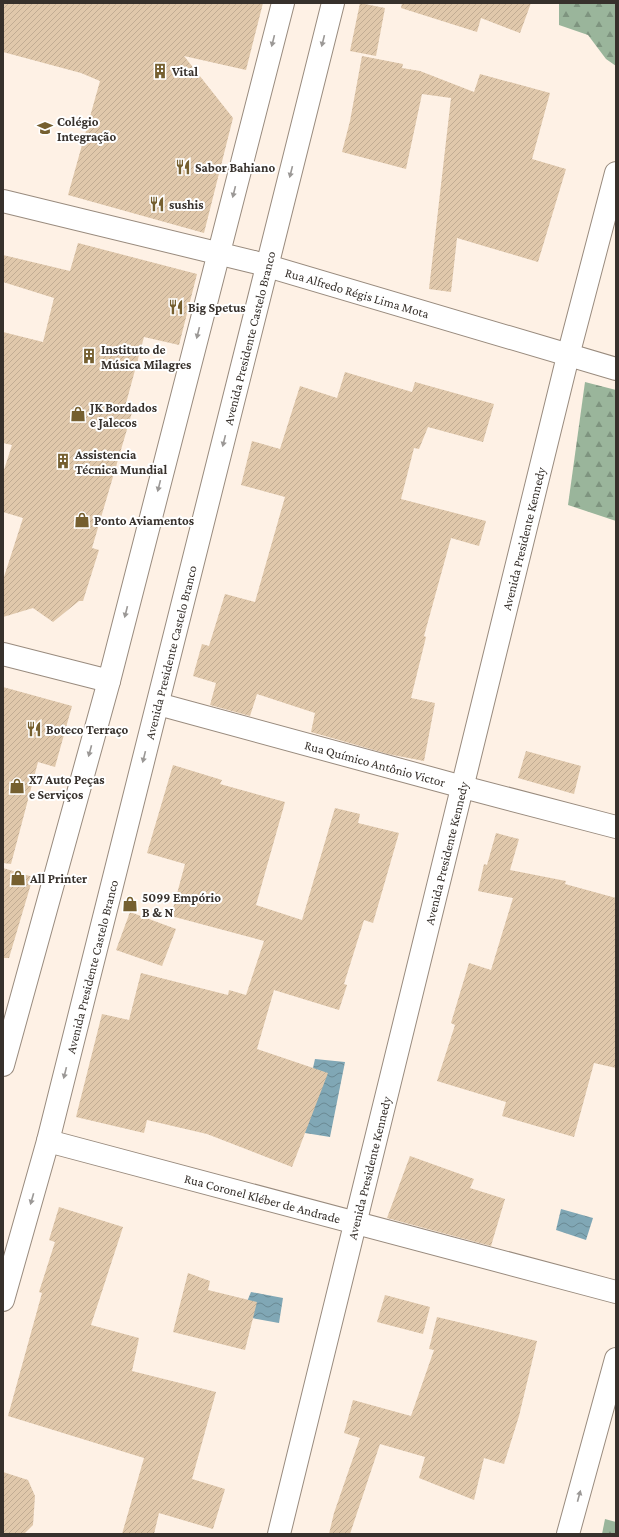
<svg xmlns="http://www.w3.org/2000/svg" width="619" height="1537" viewBox="0 0 619 1537" font-family="'Crimson Pro',serif">
<style>
.forest{fill:url(#forest-firs)}
.water{fill:url(#water-waves)}
.building{fill:url(#building-hatch)}
.lines{fill:none;stroke-linecap:round;stroke-linejoin:round}
.minor-casing{stroke:#998b7e;stroke-width:24}
.major-casing{stroke:#998b7e;stroke-width:24}
.minor{stroke:#fff;stroke-width:22}
.major{stroke:#fff;stroke-width:22}
.oneway{fill:#9b9896}
.labels{text-anchor:middle;stroke-width:4;stroke-linejoin:round;paint-order:stroke}
.poi-label{font-size:13px;font-weight:bold;fill:#37312c;stroke:#fff;text-anchor:start}
.street-label{font-size:13px;fill:#37312c;stroke:#fff}
</style>
<defs>
<pattern id="forest-firs" width="22" height="20" patternUnits="userSpaceOnUse"><rect width="22" height="20" fill="#9ab59b"/><path d="M5 1l3.5 6h-7zM16 11l3.5 6h-7z" fill="#7e947f"/></pattern>
<pattern id="water-waves" width="16" height="10" patternUnits="userSpaceOnUse"><rect width="16" height="10" fill="#80a7b5"/><path d="M0 5q4-4 8 0t8 0" fill="none" stroke="#6a8993"/></pattern>
<pattern id="building-hatch" width="6" height="6" patternUnits="userSpaceOnUse"><rect width="6" height="6" fill="#e0c8ab"/><path d="M-1 1l2-2M0 6l6-6M5 7l2-2" fill="none" stroke="#c1ac93"/></pattern>
</defs>
<rect width="100%" height="100%" fill="#fef1e5"/>
<g class="forest">
<polygon points="559,3 616,3 616,66 606,59 588,35 559,25"/>
<polygon points="585,382 616,390 616,521 568,505"/>
<polygon points="605,1519 616,1522 616,1534 602,1534"/>
</g>
<g class="water">
<polygon points="315,1059 345,1062 330,1137 299,1132"/>
<polygon points="561,1209 593,1218 586,1240 556,1230"/>
<polygon points="251,1292 283,1298 279,1323 241,1316"/>
</g>
<g class="building">
<polygon points="3,3 263,3 246,70 184,56 233,118 204,233 68,195 100,81 81,73 3,52"/>
<polygon points="360,3 385,8 376,56 350,51"/>
<polygon points="402,3 531,3 520,33 481,18 477,32 401,8"/>
<polygon points="362,56 403,64 402,68 420,71 474,92 480,74 550,93 532,159 566,169 538,262 457,238 451,292 429,289 451,98 422,94 406,169 342,152 350,121"/>
<polygon points="78,243 197,274 179,345 144,337 125,407 133,409 92,548 99,550 83,601 79,601 53,622 33,608 3,617 3,580 23,518 3,512 3,473 12,445 3,443 3,332 43,342 54,298 3,282 3,255 70,271"/>
<polygon points="345,372 412,392 415,382 494,404 483,442 428,427 419,449 414,448 401,499 486,521 479,546 451,538 424,636 426,637 411,698 435,703 424,761 388,754 311,732 315,713 257,694 250,716 210,705 216,683 193,676 202,644 209,646 225,594 255,602 285,497 241,485 252,441 280,449 300,386 337,398"/>
<polygon points="3,687 72,706 55,767 38,762 11,864 3,863"/>
<polygon points="526,751 581,766 574,794 518,778"/>
<polygon points="173,765 222,780 220,784 285,802 256,905 302,920 335,808 360,814 358,823 399,833 373,923 364,920 344,984 347,985 339,1010 274,990 257,1049 328,1073 292,1167 207,1134 147,1120 144,1133 76,1117 102,1014 129,1020 141,973 228,995 229,990 246,995 264,941 171,916 185,864 147,853"/>
<polygon points="496,833 519,839 510,870 566,881 565,884 616,898 616,1068 594,1063 574,1137 502,1116 506,1102 437,1081 455,1025 451,1023 469,963 491,970 513,898 478,891 484,864 487,865"/>
<polygon points="3,868 33,877 9,958 3,958"/>
<polygon points="130,912 176,929 162,966 116,950"/>
<polygon points="410,1156 474,1179 470,1188 505,1199 491,1246 387,1218"/>
<polygon points="59,1207 123,1227 91,1325 139,1338 132,1371 216,1392 192,1479 225,1489 213,1529 159,1513 154,1534 122,1534 144,1458 8,1416 42,1293 39,1292 55,1242 49,1240"/>
<polygon points="188,1273 210,1281 208,1290 257,1302 245,1350 173,1332"/>
<polygon points="385,1295 430,1307 423,1334 377,1322"/>
<polygon points="437,1317 537,1341 519,1416 504,1464 484,1458 474,1500 419,1478 425,1457 380,1444 350,1534 329,1534 334,1513 360,1438 344,1433 353,1400 411,1416 434,1350 429,1349"/>
<polygon points="3,1472 28,1480 35,1496 33,1525 24,1534 3,1534"/>
</g>
<g class="lines">
<defs>
<g id="minor">
<path id="s1" d="M 3,201 L 254,262 L 616,369"/>
<polyline points="3,654 109,681"/>
<path id="s2" d="M 158,704 L 463,787 L 616,827"/>
<path id="s3" d="M 48,1141 L 616,1292"/>
<path id="s4" d="M 279,1534 L 568,356 L 616,173"/>
</g>
<g id="major">
<polyline points="3,1065 109,681 283,3"/>
<path id="s5" d="M 3,1300 L 48,1141 L 333,3"/>
<polyline points="568,1534 616,1359"/>
</g>
</defs>
<use href="#minor" class="minor-casing"/>
<use href="#major" class="major-casing"/>
<use href="#minor" class="minor"/>
<use href="#major" class="major"/>
</g>
<defs><path id="oneway-solid" d="M-6-.8H1V-3.2L6.5 0L1 3.2V.8H-6Z"/></defs>
<g class="oneway">
<use href="#oneway-solid" transform="translate(273 41) rotate(104)"/>
<use href="#oneway-solid" transform="translate(323 41) rotate(104)"/>
<use href="#oneway-solid" transform="translate(291 172) rotate(104)"/>
<use href="#oneway-solid" transform="translate(234 192) rotate(104)"/>
<use href="#oneway-solid" transform="translate(198 333) rotate(104)"/>
<use href="#oneway-solid" transform="translate(224 441) rotate(104)"/>
<use href="#oneway-solid" transform="translate(159 486) rotate(104)"/>
<use href="#oneway-solid" transform="translate(126 612) rotate(104)"/>
<use href="#oneway-solid" transform="translate(90 751) rotate(105)"/>
<use href="#oneway-solid" transform="translate(144 757) rotate(104)"/>
<use href="#oneway-solid" transform="translate(65 1073) rotate(104)"/>
<use href="#oneway-solid" transform="translate(32 1199) rotate(106)"/>
<use href="#oneway-solid" transform="translate(579 1496) rotate(-75)"/>
</g>
<defs>
<symbol id="building-bare" viewBox="-9 -9 18 18"><path d="M-4-6H4V6H1V3H-1V6H-4ZM-2.5-4.3h1.7v1.8h-1.7ZM.8-4.3h1.7v1.8H.8ZM-2.5-1h1.7V.8h-1.7ZM.8-1h1.7V.8H.8Z" fill="#755f2f" stroke="#fff" stroke-width="2.5" paint-order="stroke"/></symbol>
<symbol id="school-bare" viewBox="-9 -9 18 18"><path d="M0-5L7-2L0 1L-7-2ZM-4 1L0 2.5L4 1V4Q0 6-4 4Z" fill="#755f2f" stroke="#fff" stroke-width="2.5" paint-order="stroke"/></symbol>
<symbol id="restaurant-bare" viewBox="-9 -9 18 18"><path d="M-5-6h1v4h1v-4h1v4h1v-4h1v5L-1.5 .5V6h-2V.5L-5-1ZM5-6V6H3V1.5H1.5Q1.5-4 5-6Z" fill="#755f2f" stroke="#fff" stroke-width="2.5" paint-order="stroke"/></symbol>
<symbol id="shop-bare" viewBox="-9 -9 18 18"><path d="M-5-2.5h2.3a2.7 3.5 0 0 1 5.4 0H5L5.5 6h-11ZM-1.5-2.5h3a1.5 2.3 0 0 0-3 0Z" fill="#755f2f" stroke="#fff" stroke-width="2.5" paint-order="stroke"/></symbol>
</defs>
<g fill-rule="evenodd">
<use href="#building-bare" x="149" y="60" width="22" height="22"/>
<use href="#school-bare" x="34" y="117" width="22" height="22"/>
<use href="#restaurant-bare" x="172" y="156" width="22" height="22"/>
<use href="#restaurant-bare" x="146" y="193" width="22" height="22"/>
<use href="#restaurant-bare" x="165" y="296" width="22" height="22"/>
<use href="#building-bare" x="78" y="345" width="22" height="22"/>
<use href="#shop-bare" x="67" y="403" width="22" height="22"/>
<use href="#building-bare" x="52" y="450" width="22" height="22"/>
<use href="#shop-bare" x="71" y="509" width="22" height="22"/>
<use href="#restaurant-bare" x="23" y="718" width="22" height="22"/>
<use href="#shop-bare" x="6" y="775" width="22" height="22"/>
<use href="#shop-bare" x="7" y="867" width="22" height="22"/>
<use href="#shop-bare" x="119" y="893" width="22" height="22"/>
</g>
<g class="labels">
<g class="poi-label">
<text x="172" y="76">Vital</text>
<text x="57" y="126">Colégio<tspan x="57" dy="15">Integração</tspan></text>
<text x="195" y="172">Sabor Bahiano</text>
<text x="169" y="209">sushis</text>
<text x="188" y="312">Big Spetus</text>
<text x="101" y="354">Instituto de<tspan x="101" dy="15">Música Milagres</tspan></text>
<text x="90" y="412">JK Bordados<tspan x="90" dy="15">e Jalecos</tspan></text>
<text x="75" y="459">Assistencia<tspan x="75" dy="15">Técnica Mundial</tspan></text>
<text x="94" y="525">Ponto Aviamentos</text>
<text x="46" y="734">Boteco Terraço</text>
<text x="29" y="784">X7 Auto Peças<tspan x="29" dy="15">e Serviços</tspan></text>
<text x="30" y="883">All Printer</text>
<text x="142" y="902">5099 Empório<tspan x="142" dy="15">B &amp; N</tspan></text>
</g>
<g class="street-label">
<text dy="5" stroke="none"><textPath href="#s1" startOffset="366">Rua Alfredo Régis Lima Mota</textPath></text>
<text dy="5" stroke="none"><textPath href="#s5" startOffset="993">Avenida Presidente Castelo Branco</textPath></text>
<text dy="5" stroke="none"><textPath href="#s4" startOffset="1025">Avenida Presidente Kennedy</textPath></text>
<text dy="5" stroke="none"><textPath href="#s5" startOffset="669">Avenida Presidente Castelo Branco</textPath></text>
<text dy="5" stroke="none"><textPath href="#s2" startOffset="225">Rua Químico Antônio Victor</textPath></text>
<text dy="5" stroke="none"><textPath href="#s4" startOffset="701">Avenida Presidente Kennedy</textPath></text>
<text dy="5" stroke="none"><textPath href="#s5" startOffset="345">Avenida Presidente Castelo Branco</textPath></text>
<text dy="5" stroke="none"><textPath href="#s4" startOffset="377">Avenida Presidente Kennedy</textPath></text>
<text dy="5" stroke="none"><textPath href="#s3" startOffset="222">Rua Coronel Kléber de Andrade</textPath></text>
</g>
</g>
<rect width="619" height="1537" fill="none" stroke="#37312c" stroke-width="8"/>
</svg>
